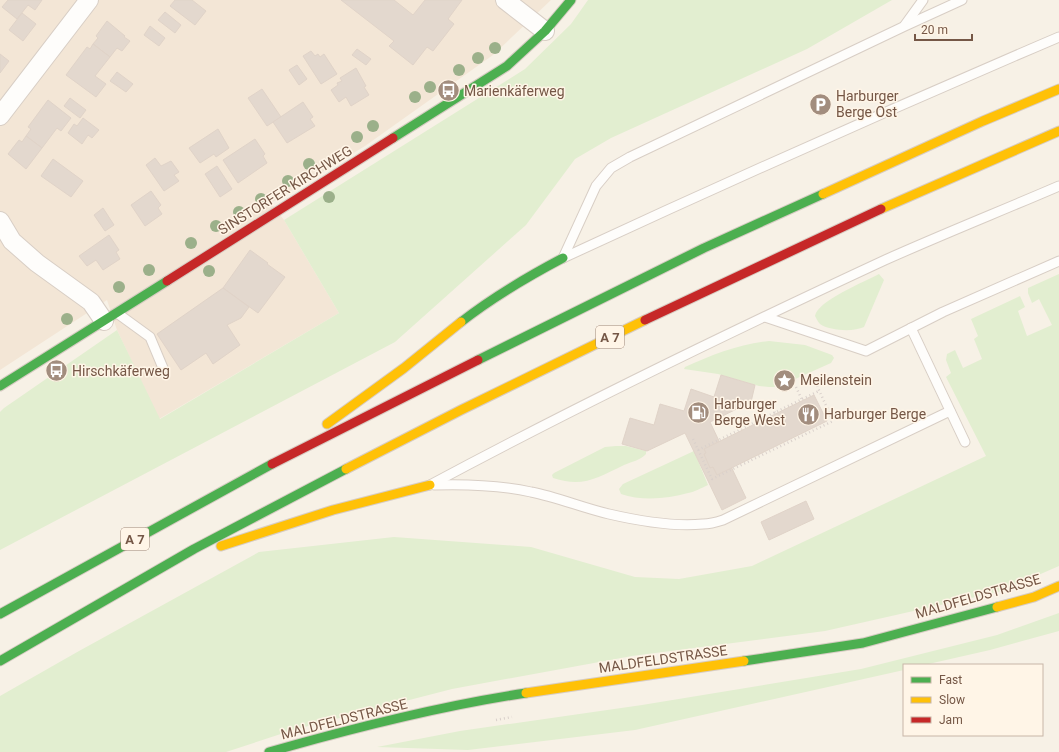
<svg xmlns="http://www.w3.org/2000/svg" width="1059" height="752" viewBox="0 0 1059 752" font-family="Roboto,sans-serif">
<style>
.residential{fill:#f3e6d6}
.green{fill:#e2eed0}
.building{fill:#e3d8ce;stroke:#e0d3c8}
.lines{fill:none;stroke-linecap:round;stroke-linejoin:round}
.lane-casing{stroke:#d8cec5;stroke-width:11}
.street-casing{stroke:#d8cec5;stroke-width:20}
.fast-casing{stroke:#d7ccc3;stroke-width:11}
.slow-casing{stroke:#d7ccc3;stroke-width:11}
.jam-casing{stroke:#d7ccc3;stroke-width:11}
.path{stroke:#d9d0cb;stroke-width:2.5;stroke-dasharray:1 3;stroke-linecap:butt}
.lane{stroke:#fefdfb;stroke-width:9}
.street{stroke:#fefdfb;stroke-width:18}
.fast{stroke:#4caf50;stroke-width:9}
.slow{stroke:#ffc107;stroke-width:9}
.jam{stroke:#c62828;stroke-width:9}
.tree{fill:#9bb08a}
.labels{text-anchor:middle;stroke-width:3;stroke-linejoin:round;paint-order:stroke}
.shield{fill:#fff5e7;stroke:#9e8676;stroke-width:1}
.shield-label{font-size:13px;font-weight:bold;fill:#755746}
.poi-label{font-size:14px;fill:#755746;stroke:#fff5e7;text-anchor:start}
.street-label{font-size:14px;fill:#755746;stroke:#fff5e7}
</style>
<rect width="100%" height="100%" fill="#f7f1e6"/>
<polygon class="residential" points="0,0 551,0 493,55 365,146 271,203 284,220 339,313 159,419 117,330 107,300 0,370"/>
<g class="green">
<polygon points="588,0 892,0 807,49 611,138 575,159 526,225 395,342 0,550 0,412 4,408 117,330 160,419 339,313 284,220 525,69 571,24"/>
<path d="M 879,274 L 884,280 L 864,327 C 854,332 830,331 820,324 C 818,322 816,318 815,316 C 817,301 866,281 879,274 Z"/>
<polygon points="1059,274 1059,566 1002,591 825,631 632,656 452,689 293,730 226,752 0,752 0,696 79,651 259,552 394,537 531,547 635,577 679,579 752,566 986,456 946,377 951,373 946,360 947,354 955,350 963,368 982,359 974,339 978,336 971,319 1020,296 1025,307 1018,311 1027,336 1052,325 1039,299 1032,303 1028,293 1028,288"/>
<path d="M 769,341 L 805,345 L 832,355 L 834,358 L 831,363 L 784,384 L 776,387 L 769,387 L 759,386 L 718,374 L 684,369 L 685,367 C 712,355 739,344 769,341 Z"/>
<path d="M 616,446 L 626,446 L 646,451 L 646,454 C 641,460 631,462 624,465 C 597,478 583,488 553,478 L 552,475 L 554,473 L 605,447 Z"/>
<path d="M 694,451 L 708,485 C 701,488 695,492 688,493 C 667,499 641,501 621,494 L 619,489 L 623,484 Z"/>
<polygon points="1059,613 1059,631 990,650 924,665 904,665 904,670 635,730 468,750 377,747 460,731 642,705 861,669 997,635"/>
</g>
<g class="building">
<polygon points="8,0 42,0 35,10 28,5 17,19 2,7"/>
<polygon points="175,0 192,0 206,11 195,25 170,6"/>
<polygon points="341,0 394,0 413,15 425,0 462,0 448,19 454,24 433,51 427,47 413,65 389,46 394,41"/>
<polygon points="165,12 181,25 175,33 158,20"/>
<polygon points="22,13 36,24 23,41 9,30"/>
<polygon points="107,21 125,36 124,37 130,41 122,51 117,48 110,57 93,44 98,38 96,36"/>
<polygon points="150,26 165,38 159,46 144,35"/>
<polygon points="93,44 110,57 95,76 106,84 96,97 66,75 87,47 90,49"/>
<polygon points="357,49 371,59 366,65 352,55"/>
<polygon points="311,51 315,56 318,54 320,57 324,54 337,74 321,84 303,56"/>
<polygon points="0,54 9,61 0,73"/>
<polygon points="297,65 307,79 299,85 289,70"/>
<polygon points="356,68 366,86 364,87 369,95 351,106 346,97 339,102 331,90 338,85 337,83 342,81 340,78"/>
<polygon points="117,72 133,84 126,92 110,81"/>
<polygon points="262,89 281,117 267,126 248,98"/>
<polygon points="70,98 86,110 80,118 64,106"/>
<polygon points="48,100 71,118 61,131 57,128 42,148 26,136 31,129 28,127"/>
<polygon points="303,102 313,117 310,119 315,126 287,143 273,122"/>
<polygon points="83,118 99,130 92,138 88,135 82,144 68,133 74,124 77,126"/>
<polygon points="218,129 229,148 216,157 214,154 200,163 189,148"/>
<polygon points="26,136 42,148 26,169 8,154 19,140 22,142"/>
<polygon points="255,139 265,154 263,156 267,163 238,183 223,160"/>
<polygon points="155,158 161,166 171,161 179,172 174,175 179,181 164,191 146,165"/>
<polygon points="53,159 83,181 71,197 41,176"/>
<polygon points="217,166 232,189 220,197 205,174"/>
<polygon points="151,191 161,205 158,208 162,214 145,226 131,205"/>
<polygon points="103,208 114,225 105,231 94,215"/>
<polygon points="109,235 119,250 116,252 120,259 103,270 96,260 87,266 79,256"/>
<polygon points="250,250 268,263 267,264 285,277 258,313 223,288"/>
<polygon points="223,288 249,307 241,318 227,325 240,345 213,364 206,353 181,370 157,334"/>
<polygon points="721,375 755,385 751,402 710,422 746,498 722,510 685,433 647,451 622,444 630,418 654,425 660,404 684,411 691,389 714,397"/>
<polygon points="814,395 827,421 717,475 713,467 710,468 704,454 706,453 704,449"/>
<polygon points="806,501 814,519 769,540 761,522"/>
</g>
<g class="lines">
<defs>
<g id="lane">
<polyline points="905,25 923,0"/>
<path d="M 563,258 C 727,182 893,108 1059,37"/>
<polyline points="563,258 596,186 611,168 630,157 905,26 962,0"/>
<polyline points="117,313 150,337 163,368"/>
<polyline points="765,317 866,351 943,312 1059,261"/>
<polyline points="911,328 965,442"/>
<path d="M 430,485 C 579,405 732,331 885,260 C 943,234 1001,211 1059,186"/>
<path d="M 434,485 C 466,484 499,485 531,492 C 557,497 583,508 609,514 C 639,521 672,527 703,524 C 710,524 717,522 723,520 L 950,411"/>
</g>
<g id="street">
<polyline points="505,0 545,31"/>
<polyline points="0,116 89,0"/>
<polyline points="0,221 12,241 37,263 91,302 104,321"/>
</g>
<g id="fast">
<polyline points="393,138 507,66 545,31 571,0"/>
<path d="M 461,322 C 493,297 527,277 563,258"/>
<polyline points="478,360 704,248 823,194"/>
<polyline points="0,386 167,281"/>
<polyline points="0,614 272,464"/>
<polyline points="0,661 194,549 346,469"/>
<polyline points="744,661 863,643 997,607"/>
<path d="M 269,752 C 353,728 439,706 526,693"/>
</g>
<g id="slow">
<polyline points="823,194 983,121 1059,89"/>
<polyline points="881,209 1059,131"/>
<polyline points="327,424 404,368 461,322"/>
<polyline points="346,469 461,410 645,320"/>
<polyline points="221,546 333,510 430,485"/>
<polyline points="997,607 1034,597 1059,586"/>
<polyline points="526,693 744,661"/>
</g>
<g id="jam">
<polyline points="167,281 393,138"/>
<polyline points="645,320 881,209"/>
<polyline points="272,464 478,360"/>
</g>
</defs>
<use href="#lane" class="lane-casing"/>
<use href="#street" class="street-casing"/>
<use href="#fast" class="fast-casing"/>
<use href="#slow" class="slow-casing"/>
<use href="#jam" class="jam-casing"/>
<g class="path">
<polyline points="796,387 802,400"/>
<polyline points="769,401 775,413"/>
<polyline points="693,439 712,479 833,421 814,379"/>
<polyline points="698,450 819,391"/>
<polyline points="496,720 512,717"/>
</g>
<use href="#lane" class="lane"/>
<use href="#street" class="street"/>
<use href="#fast" class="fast"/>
<use href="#slow" class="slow"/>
<use href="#jam" class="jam"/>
</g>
<g class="tree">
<circle cx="495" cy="48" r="6"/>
<circle cx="478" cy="58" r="6"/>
<circle cx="459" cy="70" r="6"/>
<circle cx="430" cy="87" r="6"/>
<circle cx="415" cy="97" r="6"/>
<circle cx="373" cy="126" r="6"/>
<circle cx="357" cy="137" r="6"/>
<circle cx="309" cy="164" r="6"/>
<circle cx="288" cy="181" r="6"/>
<circle cx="329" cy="197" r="6"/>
<circle cx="261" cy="199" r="6"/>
<circle cx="239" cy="212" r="6"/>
<circle cx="216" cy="226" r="6"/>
<circle cx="191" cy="243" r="6"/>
<circle cx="149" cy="270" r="6"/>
<circle cx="209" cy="271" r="6"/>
<circle cx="119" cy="287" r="6"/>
<circle cx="67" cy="319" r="6"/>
</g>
<defs>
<symbol id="bus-disc" viewBox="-11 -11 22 22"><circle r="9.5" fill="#a28d7e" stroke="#fff5e7"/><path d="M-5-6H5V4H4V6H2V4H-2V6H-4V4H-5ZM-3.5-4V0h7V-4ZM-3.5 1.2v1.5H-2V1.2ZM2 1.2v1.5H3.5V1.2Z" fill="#fff"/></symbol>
<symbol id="parking-disc" viewBox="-11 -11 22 22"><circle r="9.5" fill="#a28d7e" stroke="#fff5e7"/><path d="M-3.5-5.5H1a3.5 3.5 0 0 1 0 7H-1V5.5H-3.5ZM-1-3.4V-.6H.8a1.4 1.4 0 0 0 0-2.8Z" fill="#fff"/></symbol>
<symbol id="sight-disc" viewBox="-11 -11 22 22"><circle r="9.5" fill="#a28d7e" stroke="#fff5e7"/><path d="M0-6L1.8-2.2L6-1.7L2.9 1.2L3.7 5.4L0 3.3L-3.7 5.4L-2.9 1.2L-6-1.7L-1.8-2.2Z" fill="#fff"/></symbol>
<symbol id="fuel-disc" viewBox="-11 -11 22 22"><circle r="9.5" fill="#a28d7e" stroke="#fff5e7"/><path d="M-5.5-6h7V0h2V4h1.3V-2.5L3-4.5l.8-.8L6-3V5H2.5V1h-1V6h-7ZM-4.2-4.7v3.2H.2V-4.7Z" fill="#fff"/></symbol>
<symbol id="restaurant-disc" viewBox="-11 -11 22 22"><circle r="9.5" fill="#a28d7e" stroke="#fff5e7"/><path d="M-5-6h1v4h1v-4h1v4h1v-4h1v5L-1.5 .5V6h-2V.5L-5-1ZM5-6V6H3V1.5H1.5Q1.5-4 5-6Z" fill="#fff"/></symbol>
</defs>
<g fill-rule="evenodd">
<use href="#bus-disc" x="436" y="78" width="25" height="25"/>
<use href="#parking-disc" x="808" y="92" width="25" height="25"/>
<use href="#bus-disc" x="44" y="358" width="25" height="25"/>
<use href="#sight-disc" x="772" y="368" width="25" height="25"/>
<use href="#fuel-disc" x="686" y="400" width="25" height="25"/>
<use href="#restaurant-disc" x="796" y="402" width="25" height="25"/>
</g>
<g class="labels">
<g class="shield">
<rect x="596" y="326" width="28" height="22" rx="3"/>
<rect x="121" y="528" width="28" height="22" rx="3"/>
</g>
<g class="shield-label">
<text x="610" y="342">A 7</text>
<text x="135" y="544">A 7</text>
</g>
<g class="poi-label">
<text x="464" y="96">Marienkäferweg</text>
<text x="836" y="101">Harburger<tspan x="836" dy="16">Berge Ost</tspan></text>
<text x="72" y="376">Hirschkäferweg</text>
<text x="800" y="385">Meilenstein</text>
<text x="714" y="409">Harburger<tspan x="714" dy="16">Berge West</tspan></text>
<text x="824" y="419">Harburger Berge</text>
</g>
<g class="street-label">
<text transform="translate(285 190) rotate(-32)" y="5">SINSTORFER KIRCHWEG</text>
<text transform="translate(978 596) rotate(-16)" y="5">MALDFELDSTRASSE</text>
<text transform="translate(663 659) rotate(-8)" y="5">MALDFELDSTRASSE</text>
<text transform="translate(344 719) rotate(-14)" y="5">MALDFELDSTRASSE</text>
</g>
</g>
<rect x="903" y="664" width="140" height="72" fill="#fff5e7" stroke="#c8b6a7"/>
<rect x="911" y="677" width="20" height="6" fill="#4caf50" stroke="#c8b6a7"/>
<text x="939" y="684" font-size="12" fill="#755746">Fast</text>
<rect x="911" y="697" width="20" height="6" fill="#ffc107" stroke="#c8b6a7"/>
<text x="939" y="704" font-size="12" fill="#755746">Slow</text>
<rect x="911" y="717" width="20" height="6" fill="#c62828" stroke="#c8b6a7"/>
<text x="939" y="724" font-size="12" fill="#755746">Jam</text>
<path d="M915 34v6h57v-6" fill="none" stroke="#755746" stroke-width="2"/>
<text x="921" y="34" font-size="12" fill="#755746" stroke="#fff5e7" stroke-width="3" paint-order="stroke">20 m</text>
</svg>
